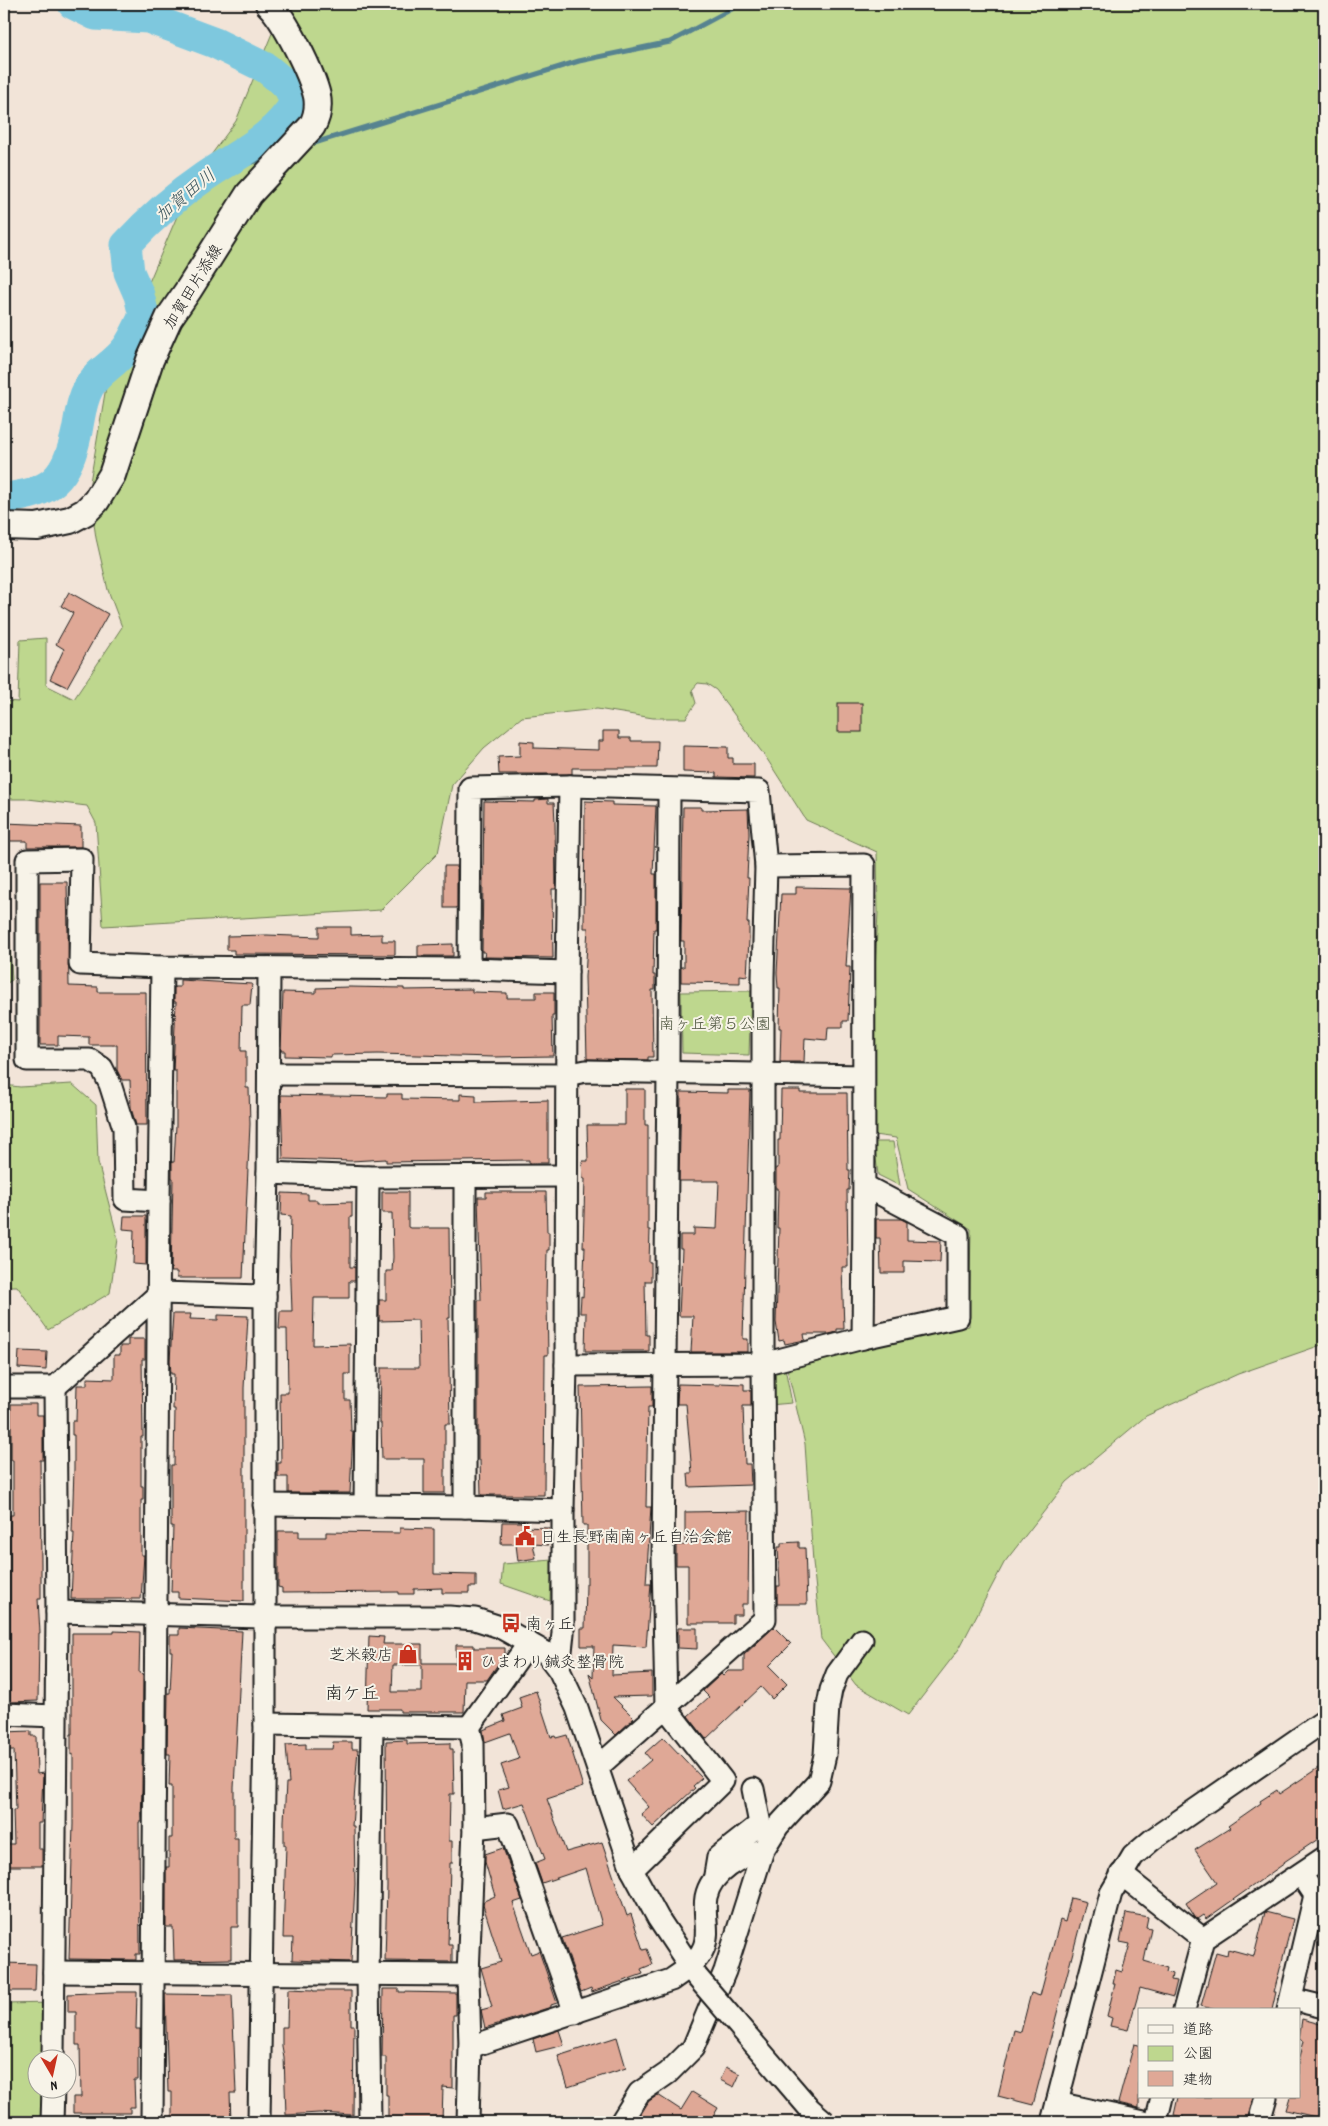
<svg xmlns="http://www.w3.org/2000/svg" width="1328" height="2126" viewBox="0 0 1328 2126" font-family="Dekko,'Klee One',sans-serif">
<style>
.green{fill:#bed78e;stroke:#6d7a55}
.lines{fill:none;stroke-linecap:round;stroke-linejoin:round}
.stream{stroke:#578390;stroke-width:5}
.river{stroke:#7ec8de;stroke-width:31}
.building{fill:#dfa896;stroke:#1c1c1c;fill-rule:evenodd}
.minor-casing{stroke:#1c1c1c;stroke-width:25}
.major-casing{stroke:#1c1c1c;stroke-width:30}
.minor{stroke:#f7f3e8;stroke-width:21}
.major{stroke:#f7f3e8;stroke-width:26}
.minor-bridge-casing{stroke:#1c1c1c;stroke-width:25;stroke-linecap:butt}
.minor-bridge{stroke:#f7f3e8;stroke-width:21}
.labels{text-anchor:middle;stroke-width:4;stroke-linejoin:round;paint-order:stroke}
.street-label{font-size:16px;fill:#1c1c1c;stroke:#f7f3e8}
.park-label{font-size:16px;fill:#4d543e;stroke:#f7f3e8}
.poi-label{font-size:16px;fill:#1c1c1c;stroke:#f7f3e8;text-anchor:start}
.water-label{font-size:18px;font-style:italic;fill:#3e5860;stroke:#f7f3e8}
.neighbourhood-label{font-size:18px;fill:#1c1c1c;stroke:#f7f3e8}
</style>
<rect width="100%" height="100%" fill="#f2e4d8"/>
<filter id="ink" filterUnits="userSpaceOnUse"><feTurbulence type="fractalNoise" baseFrequency=".02" numOctaves="2"/><feDisplacementMap in="SourceGraphic" scale="10" xChannelSelector="R" yChannelSelector="G"/><feConvolveMatrix kernelMatrix="1 2 1 2 8 2 1 2 1" color-interpolation-filters="sRGB"/></filter>
<g filter="url(#ink)">
<g class="green">
<polygon points="284,4 1324,4 1324,1344 1238,1374 1146,1416 1067,1482 1004,1563 959,1649 908,1715 856,1685 821,1639 813,1562 805,1444 787,1368 858,1349 969,1326 971,1229 908,1189 896,1138 874,1135 874,990 878,912 877,852 806,820 767,759 716,690 707,684 698,683 692,690 696,703 686,718 653,718 597,709 522,717 484,748 452,785 438,853 381,910 103,926 96,823 87,806 28,799 4,799 4,701 18,702 20,640 46,638 46,685 74,699 122,627 108,590 96,538 89,488 107,381 192,181 236,121"/>
<polygon points="4,870 6,874 12,980 4,985"/>
<polygon points="751,991 749,1055 682,1053 681,992"/>
<polygon points="72,1084 96,1105 98,1162 118,1239 110,1293 48,1330 17,1286 4,1286 4,1085 20,1087"/>
<polygon points="874,1142 893,1142 900,1186 878,1175"/>
<polygon points="785,1368 792,1403 769,1405 769,1370"/>
<polygon points="552,1560 550,1601 501,1584 503,1564"/>
<polygon points="51,2003 51,2058 38,2058 38,2088 50,2089 50,2122 4,2122 4,2004"/>
</g>
<g class="lines">
<g class="stream">
<polyline points="308,145 579,61 670,42 741,4"/>
<polyline points="204,177 269,157"/>
</g>
<path class="river" d="M 4,498 C 52,493 67,479 77,431 C 80,416 81,401 89,387 C 98,371 115,364 126,349 C 133,340 138,327 144,316 L 139,295 L 129,272 L 126,245 C 149,220 176,196 204,177 C 237,154 274,139 295,103 L 289,87 L 266,68 L 215,43 L 148,18 L 95,15 L 73,4"/>
</g>
<g class="building">
<polygon points="69,592 108,614 67,687 50,679 64,649 56,644 73,613 61,606"/>
<rect x="838" y="703" width="24" height="29"/>
<polygon points="603,731 619,731 619,738 631,738 631,741 658,741 657,768 572,768 572,774 499,774 498,757 520,756 520,741 534,742 534,748 599,750 599,741 603,741"/>
<polygon points="683,746 728,747 728,758 733,758 733,764 754,764 754,778 716,777 716,773 683,772"/>
<polygon points="548,799 548,803 554,803 555,822 556,889 552,889 553,958 484,957 485,952 482,952 484,801 535,802 535,800"/>
<polygon points="585,801 612,802 612,805 656,806 653,874 656,874 656,929 654,929 653,975 655,975 655,990 652,990 653,1057 648,1057 648,1060 587,1059 585,977 588,928 584,928"/>
<polygon points="683,807 701,807 701,810 748,809 749,834 747,878 749,878 747,923 749,923 749,940 747,976 740,975 740,983 681,982 681,967 684,967 684,941 681,941"/>
<polygon points="4,823 81,826 81,847 27,847 27,841 4,841"/>
<rect x="444" y="866" width="13" height="42"/>
<polygon points="40,882 67,882 69,986 98,987 98,992 146,992 147,1125 136,1125 131,1108 130,1080 122,1080 117,1070 117,1045 89,1045 89,1037 58,1036 58,1045 40,1045"/>
<polygon points="796,887 851,888 846,967 850,967 848,1021 843,1021 843,1027 828,1027 827,1040 805,1038 804,1062 780,1062 781,1028 779,1028 780,988 778,988 777,973 781,894 796,894"/>
<polygon points="319,927 351,927 351,935 382,934 382,941 395,941 395,955 234,954 234,950 227,950 227,936 267,935 319,937"/>
<polygon points="453,944 453,956 418,956 418,945"/>
<polygon points="180,980 252,984 250,1005 242,1005 241,1051 246,1051 246,1088 249,1088 250,1124 243,1278 177,1278 177,1272 171,1272 173,1178 172,1178 172,1162 174,1162 176,1125 176,1071 173,1071 176,1002 174,1002 174,987 180,987"/>
<polygon points="349,987 404,988 404,990 472,989 472,992 507,993 507,998 536,998 536,992 554,992 554,1016 552,1016 553,1056 494,1057 378,1054 331,1055 331,1057 285,1056 285,1051 281,1051 283,992 316,993 316,988"/>
<polygon points="625,1089 645,1089 645,1125 648,1125 648,1230 650,1230 649,1263 651,1263 651,1281 645,1281 646,1335 649,1335 649,1351 585,1351 586,1313 580,1313 581,1296 583,1297 585,1247 583,1247 585,1179 583,1179 582,1161 588,1161 587,1125 625,1125"/>
<polygon points="728,1090 750,1090 743,1339 748,1339 748,1352 691,1352 693,1316 679,1316 682,1249 680,1249 680,1235 694,1235 694,1228 717,1229 719,1181 679,1181 681,1092 728,1093"/>
<polygon points="781,1090 800,1090 800,1093 847,1093 848,1170 850,1170 849,1190 847,1190 848,1267 842,1267 844,1329 837,1329 837,1332 829,1334 804,1334 805,1340 785,1344 784,1340 779,1341 776,1322 779,1228 777,1228 778,1189 776,1189 776,1168 778,1168 778,1140 780,1140"/>
<polygon points="387,1094 402,1094 402,1099 460,1100 460,1094 476,1095 476,1102 548,1100 548,1163 529,1163 529,1160 386,1162 386,1159 351,1161 283,1159 281,1095 387,1097"/>
<polygon points="382,1192 408,1192 408,1227 410,1228 449,1228 450,1318 448,1318 450,1424 445,1424 445,1493 424,1493 424,1459 382,1459 381,1423 380,1423 381,1368 419,1368 418,1320 379,1321 379,1300 386,1300 386,1271 392,1271 393,1257 392,1213 382,1213"/>
<polygon points="486,1192 546,1192 547,1232 549,1232 549,1250 547,1250 546,1302 547,1302 548,1355 545,1355 544,1495 481,1495 480,1460 478,1460 478,1300 481,1300 478,1197 486,1197"/>
<polygon points="282,1193 308,1194 308,1200 317,1200 317,1203 352,1202 352,1217 350,1217 350,1267 355,1267 355,1281 349,1281 349,1298 314,1298 313,1345 350,1344 350,1374 345,1374 345,1400 350,1400 351,1431 353,1431 350,1493 288,1493 288,1477 278,1477 278,1463 281,1463 280,1393 288,1393 287,1329 279,1329 280,1311 292,1311 290,1255 291,1216 281,1215"/>
<polygon points="124,1216 146,1216 146,1265 133,1264 134,1230 123,1229"/>
<polygon points="876,1219 901,1219 907,1222 907,1240 941,1241 940,1262 904,1261 904,1273 881,1273 880,1238 876,1238"/>
<polygon points="173,1314 191,1314 190,1319 218,1320 218,1315 248,1316 244,1388 244,1601 178,1598 178,1592 171,1592 173,1526 171,1526 171,1465 174,1465 175,1409 173,1409 174,1374 171,1374 170,1360"/>
<polygon points="128,1339 145,1339 145,1359 142,1359 143,1437 141,1437 141,1486 143,1486 143,1500 141,1500 141,1555 144,1555 141,1599 71,1599 74,1533 72,1533 74,1468 74,1435 72,1435 72,1421 76,1421 77,1385 87,1385 87,1378 114,1379 114,1355 120,1355 120,1346 128,1346"/>
<polygon points="19,1351 47,1352 46,1370 18,1368"/>
<polygon points="720,1383 744,1384 744,1390 751,1390 751,1406 743,1406 745,1464 750,1464 751,1485 689,1487 688,1473 692,1473 686,1404 677,1404 678,1384 720,1385"/>
<polygon points="652,1386 652,1407 648,1407 646,1507 651,1507 646,1584 651,1584 646,1647 613,1645 612,1675 652,1673 652,1696 613,1697 634,1718 616,1735 601,1720 589,1673 593,1677 594,1646 581,1646 581,1628 585,1628 586,1584 587,1584 587,1525 583,1525 580,1387"/>
<polygon points="11,1404 36,1404 36,1415 43,1415 43,1460 40,1460 41,1565 41,1599 38,1599 40,1633 39,1633 38,1701 10,1702 10,1515 13,1515 13,1460 11,1460"/>
<polygon points="749,1511 748,1604 742,1604 742,1615 733,1615 733,1623 688,1623 688,1565 676,1565 676,1545 685,1545 685,1512"/>
<polygon points="502,1522 524,1522 524,1527 549,1528 548,1545 533,1544 536,1558 518,1561 516,1544 501,1544"/>
<polygon points="400,1528 434,1529 434,1574 476,1575 476,1587 469,1587 469,1593 442,1593 442,1588 414,1589 414,1594 399,1594 399,1592 282,1593 282,1588 278,1587 278,1531 299,1531 299,1537 326,1537 326,1532 400,1533"/>
<polygon points="799,1542 799,1548 805,1548 807,1604 777,1604 777,1586 780,1586 778,1547 781,1547 781,1543"/>
<polygon points="774,1627 791,1644 769,1666 787,1684 772,1699 761,1687 706,1739 688,1716 709,1697 703,1691 721,1674 723,1676 728,1671 744,1671 744,1655"/>
<polygon points="179,1628 242,1631 234,1788 234,1838 238,1838 238,1927 231,1927 231,1959 174,1960 173,1927 166,1927 166,1867 169,1867 169,1838 172,1838 172,1786 169,1786 170,1754 167,1754 168,1693 170,1693 172,1651 170,1651 170,1635 179,1635"/>
<polygon points="678,1628 697,1628 697,1649 678,1648"/>
<polygon points="114,1631 140,1632 139,1673 143,1674 142,1788 141,1822 139,1822 140,1954 136,1954 136,1960 69,1959 73,1824 73,1754 71,1755 71,1734 72,1734 72,1633 114,1633"/>
<path d="M 369,1636 L 384,1637 L 383,1644 L 422,1644 L 422,1663 L 456,1663 L 456,1645 L 474,1645 L 474,1648 L 505,1648 L 505,1654 L 487,1680 L 465,1680 L 464,1712 L 400,1712 L 400,1709 L 367,1709 ZM 393,1665 L 422,1665 L 422,1692 L 392,1692 Z"/>
<polygon points="536,1691 551,1737 555,1736 556,1738 567,1735 583,1787 547,1799 566,1852 602,1842 627,1916 631,1914 643,1950 647,1949 653,1964 641,1969 643,1974 592,1992 591,1988 581,1992 562,1938 602,1925 586,1868 542,1883 535,1863 545,1859 524,1803 503,1809 498,1790 509,1787 501,1765 519,1759 510,1733 485,1742 483,1730 505,1721 503,1715 522,1708 519,1697"/>
<polygon points="31,1731 31,1736 36,1736 37,1774 43,1773 41,1823 38,1823 38,1849 42,1849 42,1866 4,1866 4,1844 14,1844 13,1810 16,1810 14,1750 4,1750 4,1732"/>
<polygon points="663,1737 702,1778 693,1786 695,1788 653,1827 641,1814 649,1807 626,1781 651,1760 645,1753"/>
<polygon points="407,1740 407,1744 450,1743 450,1749 453,1749 454,1794 450,1794 449,1841 452,1841 452,1863 450,1863 448,1945 452,1945 452,1962 385,1961 387,1886 386,1741"/>
<polygon points="333,1742 352,1742 352,1749 358,1749 352,1826 354,1826 355,1884 351,1962 292,1960 293,1938 283,1938 286,1845 284,1845 284,1821 286,1783 289,1783 286,1745 306,1744 306,1749 332,1749"/>
<polygon points="1324,1764 1324,1835 1284,1862 1285,1863 1206,1919 1203,1915 1197,1919 1195,1917 1186,1903 1217,1882 1195,1850 1230,1828 1228,1826 1261,1803 1260,1801 1277,1790 1279,1794"/>
<polygon points="503,1848 522,1900 513,1903 531,1954 539,1951 557,2003 551,2005 551,2007 485,2028 481,2010 492,2007 481,1968 501,1962 483,1905 484,1901 495,1896 485,1862 485,1854"/>
<polygon points="1071,1898 1086,1902 1033,2105 998,2096 1014,2030 1021,2032 1031,1993 1040,1996 1060,1920 1065,1922"/>
<polygon points="1265,1912 1293,1919 1274,1992 1276,1992 1272,2010 1216,2010 1201,2006 1216,1952 1227,1955 1228,1949 1254,1956"/>
<polygon points="1126,1913 1148,1917 1146,1927 1151,1928 1144,1961 1167,1968 1166,1972 1172,1974 1171,1980 1177,1981 1173,1997 1140,1988 1128,2030 1110,2026 1112,2018 1107,2016 1115,1984 1113,1984 1116,1970 1122,1972 1130,1944 1120,1942"/>
<polygon points="4,1963 36,1964 35,1991 4,1991"/>
<polygon points="288,1989 313,1990 313,1991 351,1991 351,2025 354,2025 353,2115 319,2113 286,2115 284,2057 282,2046 282,2027 287,2027"/>
<polygon points="383,1989 399,1989 399,1992 456,1993 456,2015 453,2015 453,2088 443,2087 442,2122 388,2122 388,2095 386,2095 386,2057 382,2057"/>
<polygon points="112,1992 137,1992 136,2029 140,2029 140,2046 138,2046 138,2080 134,2080 135,2107 130,2107 130,2113 73,2113 73,2097 81,2097 80,2045 76,2045 76,2012 68,2012 68,1994"/>
<polygon points="165,1994 232,1995 236,2093 230,2093 231,2122 172,2122 172,2092 168,2092"/>
<polygon points="1302,2019 1324,2025 1324,2119 1286,2110 1290,2097 1299,2097 1299,2061 1304,2041 1299,2039"/>
<polygon points="559,2030 564,2045 536,2052 533,2039"/>
<polygon points="617,2037 626,2068 568,2087 558,2056"/>
<polygon points="1134,2044 1139,2045 1139,2108 1118,2103"/>
<polygon points="726,2067 740,2074 734,2087 720,2080"/>
<polygon points="692,2092 718,2108 710,2122 636,2122 649,2101 658,2095 681,2110"/>
<polygon points="1178,2097 1253,2097 1247,2122 1183,2122 1184,2117 1174,2115"/>
</g>
<g class="lines">
<defs>
<g id="minor">
<path d="M 766,866 L 864,865 C 863,1023 865,1181 863,1338"/>
<polyline points="469,969 567,972"/>
<polyline points="269,1074 566,1075 586,1071 863,1076"/>
<polyline points="268,1173 368,1177 566,1176"/>
<polyline points="159,1201 162,967"/>
<polyline points="566,1365 763,1364 863,1338 958,1317 958,1235 865,1186"/>
<polyline points="4,1387 55,1387 160,1293 265,1296"/>
<polyline points="264,1505 465,1507 563,1510"/>
<polyline points="365,1505 368,1177"/>
<polyline points="465,1507 465,1177"/>
<polyline points="57,1612 265,1617 449,1617 475,1619 500,1627 546,1653 559,1670 577,1708 632,1870 658,1918 697,1977"/>
<polyline points="559,1670 563,1633 563,1510 566,1365 567,972 570,786"/>
<polyline points="4,1714 55,1716"/>
<polyline points="265,1724 469,1727"/>
<polyline points="469,1727 529,1643"/>
<polyline points="474,1828 508,1824 575,2013"/>
<polyline points="632,1870 723,1781 666,1708 663,1556 668,1072 669,790"/>
<polyline points="1121,1874 1203,1939"/>
<polyline points="715,1875 718,1857 760,1824 753,1789"/>
<polyline points="54,1972 468,1975"/>
<polyline points="1291,1999 1324,2007"/>
<polyline points="1184,2010 1203,1939 1324,1858"/>
<polyline points="1288,2010 1315,1895 1301,1874"/>
<path d="M 470,2047 L 671,1980 C 684,1971 698,1962 704,1947 C 710,1932 703,1914 706,1897 C 711,1872 740,1856 763,1850"/>
<polyline points="53,2058 57,1612 55,1387"/>
<polyline points="1057,2103 1144,2122"/>
<polyline points="52,2122 53,2088"/>
<polyline points="152,2122 159,1201 125,1199 124,1128 110,1084 102,1068 90,1060 27,1060 27,860 82,859 80,964 162,967 469,969 470,788 570,786 759,791 766,866 763,977 763,1364 765,1619 598,1767"/>
<polyline points="259,2122 265,1724 265,1296 268,1173 269,968"/>
<polyline points="370,2122 368,1975 372,1727"/>
<polyline points="468,2122 470,2047 468,1975 474,1828 473,1743 469,1727"/>
<polyline points="621,2122 639,2093 668,2073 693,2048 725,1971 763,1850 778,1826 819,1781 825,1755 828,1706 831,1690 837,1674 862,1640"/>
<polyline points="1052,2122 1111,1893 1133,1856 1153,1839 1324,1721"/>
<polyline points="1156,2122 1162,2097"/>
<polyline points="1259,2122 1266,2097"/>
</g>
<path id="major" d="M 4,526 L 37,527 L 70,520 L 85,512 L 96,501 L 112,475 L 150,360 L 169,318 L 189,289 L 249,194 L 312,126 C 317,117 319,107 317,96 C 312,74 285,19 269,4"/>
</defs>
<use href="#minor" class="minor-casing"/>
<use href="#major" class="major-casing"/>
<use href="#minor" class="minor"/>
<use href="#major" class="major"/>
<defs>
<polyline id="minor-bridge" points="697,1977 810,2109 825,2122"/>
</defs>
<use href="#minor-bridge" class="minor-bridge-casing"/>
<use href="#minor-bridge" class="minor-bridge"/>
</g>
</g>
<defs>
<symbol id="civic-bare" viewBox="-9 -9 18 18"><path d="M-.6-6.5H3V-4.5H.6V-3L4-1V1h2V6H-6V1h2V-1L-.6-3ZM-1.2 2.5V6h2.4V2.5Z" fill="#c8321e" stroke="#f7f3e8" stroke-width="2.5" paint-order="stroke"/></symbol>
<symbol id="bus-bare" viewBox="-9 -9 18 18"><path d="M-5-6H5V4H4V6H2V4H-2V6H-4V4H-5ZM-3.5-4V0h7V-4ZM-3.5 1.2v1.5H-2V1.2ZM2 1.2v1.5H3.5V1.2Z" fill="#c8321e" stroke="#f7f3e8" stroke-width="2.5" paint-order="stroke"/></symbol>
<symbol id="shop-bare" viewBox="-9 -9 18 18"><path d="M-5-2.5h2.3a2.7 3.5 0 0 1 5.4 0H5L5.5 6h-11ZM-1.5-2.5h3a1.5 2.3 0 0 0-3 0Z" fill="#c8321e" stroke="#f7f3e8" stroke-width="2.5" paint-order="stroke"/></symbol>
<symbol id="building-bare" viewBox="-9 -9 18 18"><path d="M-4-6H4V6H1V3H-1V6H-4ZM-2.5-4.3h1.7v1.8h-1.7ZM.8-4.3h1.7v1.8H.8ZM-2.5-1h1.7V.8h-1.7ZM.8-1h1.7V.8H.8Z" fill="#c8321e" stroke="#f7f3e8" stroke-width="2.5" paint-order="stroke"/></symbol>
</defs>
<g fill-rule="evenodd">
<use href="#civic-bare" x="511" y="1522" width="28" height="28"/>
<use href="#bus-bare" x="497" y="1609" width="28" height="28"/>
<use href="#shop-bare" x="394" y="1640" width="28" height="28"/>
<use href="#building-bare" x="451" y="1647" width="28" height="28"/>
</g>
<g class="labels">
<g class="street-label">
<text transform="translate(192 286) rotate(-58)" y="6">加賀田片添線</text>
</g>
<g class="park-label">
<text x="715" y="1029">南ヶ丘第５公園</text>
</g>
<g class="poi-label">
<text x="540" y="1542">日生長野南南ヶ丘自治会館</text>
<text x="526" y="1629">南ヶ丘</text>
<text x="393" y="1660" text-anchor="end">芝米穀店</text>
<text x="480" y="1667">ひまわり鍼灸整骨院</text>
</g>
<g class="water-label">
<text transform="translate(185 195) rotate(-40)" y="6">加賀田川</text>
</g>
<g class="neighbourhood-label">
<text x="352" y="1699">南ケ丘</text>
</g>
</g>
<rect width="1328" height="2126" fill="none" stroke="#f7f3e8" stroke-width="20"/>
<rect x="10" y="10" width="1308" height="2106" fill="none" stroke="#1c1c1c" stroke-width="2" filter="url(#ink)"/>
<rect x="1138" y="2008" width="162" height="90" fill="#f7f3e8" stroke="#9f9d96"/>
<rect x="1148" y="2025" width="25" height="8" fill="#f7f3e8" stroke="#9f9d96"/>
<text x="1183" y="2034" font-size="15" fill="#1c1c1c">道路</text>
<rect x="1148" y="2046" width="25" height="15" fill="#bed78e" stroke="#9f9d96"/>
<text x="1183" y="2058" font-size="15" fill="#1c1c1c">公園</text>
<rect x="1148" y="2071" width="25" height="15" fill="#dfa896" stroke="#9f9d96"/>
<text x="1183" y="2084" font-size="15" fill="#1c1c1c">建物</text>
<g transform="translate(52 2074) rotate(171)"><circle r="24" fill="#f7f3e8" stroke="#9f9d96"/>
<path d="M0-4L9 19L0 12L-9 19Z" fill="#c8321e"/>
<text y="-8" font-size="14" font-weight="bold" text-anchor="middle" fill="#1c1c1c">N</text>
</g>
</svg>
